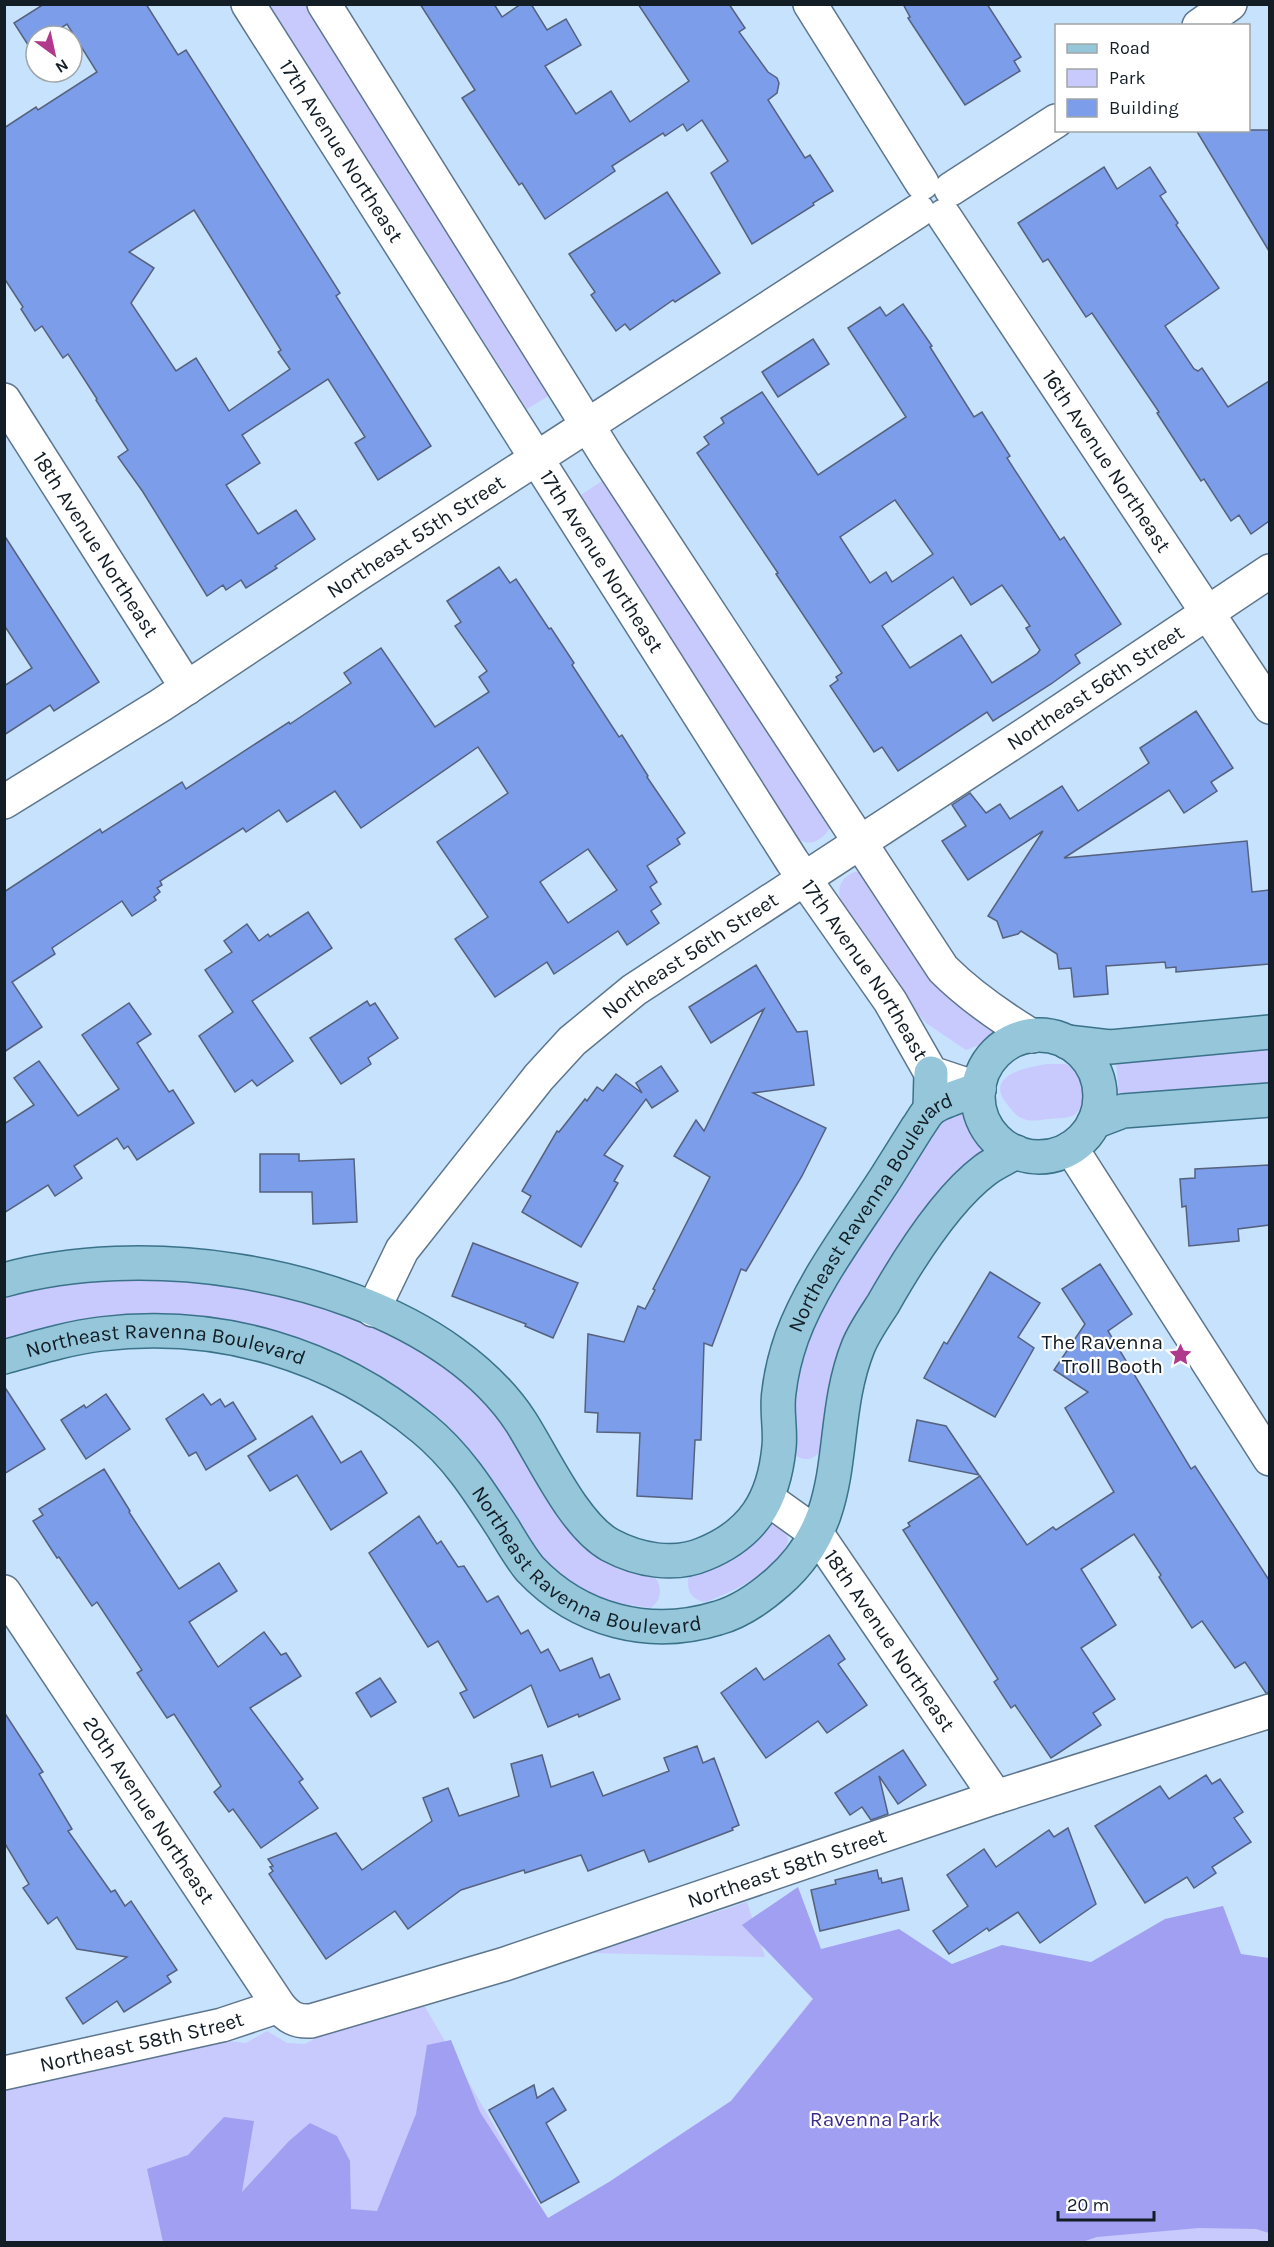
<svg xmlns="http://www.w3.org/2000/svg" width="1274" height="2247" viewBox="0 0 1274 2247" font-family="Karla,sans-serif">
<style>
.green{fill:#c8c9fc}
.forest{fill:#a19ff2}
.building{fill:#7c9eea;stroke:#55617d;stroke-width:1.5;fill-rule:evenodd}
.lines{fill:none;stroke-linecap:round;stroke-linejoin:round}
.minor-casing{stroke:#5d768d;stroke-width:36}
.major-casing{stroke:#3a728a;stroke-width:36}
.minor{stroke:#fff;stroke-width:33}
.major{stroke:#95c6d9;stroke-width:33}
.labels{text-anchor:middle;stroke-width:4.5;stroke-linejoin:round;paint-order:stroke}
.street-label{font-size:21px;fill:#121d26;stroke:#fff}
.poi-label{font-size:21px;fill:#121d26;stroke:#fff;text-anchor:end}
.park-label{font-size:21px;fill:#3c2c8a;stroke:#fff}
</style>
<rect width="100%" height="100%" fill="#c6e2fc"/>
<g class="green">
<polygon points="269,5 317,5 561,388 527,409"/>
<path d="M 611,475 L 829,820 L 830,828 C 822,840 810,848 797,838 L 578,497 Z"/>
<path d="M 854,872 L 863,872 L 996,1031 L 984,1043 L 966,1050 L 926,1023 L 906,1000 L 841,902 C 837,888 840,879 854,872 Z"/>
<polygon points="1269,1046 1269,1087 1119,1100 1116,1059"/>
<path d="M 1047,1064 L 1065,1064 L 1077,1068 C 1084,1081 1090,1105 1074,1115 C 1067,1119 1055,1118 1047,1119 C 1040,1120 1031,1122 1024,1119 C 1016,1117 1012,1110 1007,1104 C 983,1075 1028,1067 1047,1064 Z"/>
<path d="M 960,1113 L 970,1116 L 995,1139 L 996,1144 L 965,1165 L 820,1451 C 813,1461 804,1461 794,1455 L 793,1407 L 795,1388 L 811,1330 L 836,1278 L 935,1131 L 952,1115 Z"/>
<path d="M 113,1278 L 184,1279 L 253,1288 L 368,1323 L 412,1345 L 452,1373 L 488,1407 L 518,1445 L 655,1577 C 663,1588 661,1600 651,1608 L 612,1602 L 583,1590 L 557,1572 L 535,1550 L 495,1487 L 467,1447 L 420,1404 L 367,1368 L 308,1341 L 247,1324 L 183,1317 L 5,1340 L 4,1295 L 43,1286 Z"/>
<path d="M 769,1524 C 780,1524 787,1531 788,1541 C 780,1570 732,1592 706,1602 C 690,1600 686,1589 689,1575 Z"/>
<polygon points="747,1902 765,1957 593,1953"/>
<polygon points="813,1998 1269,2018 1269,2242 5,2242 4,2089 208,2039 246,2043 267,2031 287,2043 305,2044 331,2030 424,2005 548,2219 609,2182 731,2101"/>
</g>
<polygon class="forest" points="798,1887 821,1949 899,1929 952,1964 1002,1945 1091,1962 1165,1919 1223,1906 1241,1954 1269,1958 1269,2233 1256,2229 1199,2228 1097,2237 1082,2242 163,2242 147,2169 188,2155 224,2117 254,2121 242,2192 289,2141 310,2123 337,2136 350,2161 351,2209 377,2211 416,2114 427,2045 451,2040 480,2112 548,2218 609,2182 731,2101 813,1999 742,1925"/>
<g class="building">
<path d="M 44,4 L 146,4 L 178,55 L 186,50 L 340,293 L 336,296 L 431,446 L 378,480 L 355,443 L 365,437 L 328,379 L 242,435 L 260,463 L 226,485 L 258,534 L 296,510 L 315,539 L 275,566 L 277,568 L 246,588 L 241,580 L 226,590 L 223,585 L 207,596 L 143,492 L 118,457 L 128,450 L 96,400 L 97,399 L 68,354 L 63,358 L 42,326 L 35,331 L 21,309 L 23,307 L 4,278 L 4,128 L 36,107 L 38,110 L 97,72 L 67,24 L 48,36 L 36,36 L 36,44 L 30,48 L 14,23 ZM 194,210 L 281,350 L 278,352 L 290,369 L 229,411 L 196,358 L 176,371 L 131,303 L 154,268 L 129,252 Z"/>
<polygon points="420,4 494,4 502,17 521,4 531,4 547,30 566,19 581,45 545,66 576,114 611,91 630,122 689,81 638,4 729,4 745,28 739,32 768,72 777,78 779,83 777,93 768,100 805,158 810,155 833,191 813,203 814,205 752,244 711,173 728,161 702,120 687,131 683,124 665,136 663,133 612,166 615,171 545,219 522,183 519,185 462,98 475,90"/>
<polygon points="903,4 987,4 1021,57 1014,61 1020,71 965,105 908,18 910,17"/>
<polygon points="1196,130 1269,130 1269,251"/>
<polygon points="1104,167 1117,189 1150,167 1166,192 1160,196 1178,223 1176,225 1219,288 1165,326 1194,369 1198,371 1202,368 1228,407 1269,381 1269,521 1251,534 1239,515 1231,521 1204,479 1201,481 1157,413 1159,412 1092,313 1086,317 1048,259 1043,262 1018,223"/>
<polygon points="667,192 720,273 675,302 673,300 630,330 625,324 616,331 591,295 595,292 569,254"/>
<path d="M 903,304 L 932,346 L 930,347 L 974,417 L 982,412 L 1010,456 L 1007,458 L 1060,540 L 1064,537 L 1121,624 L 1075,655 L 1080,663 L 1051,684 L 993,721 L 987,712 L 898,771 L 882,747 L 874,752 L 830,686 L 838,680 L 836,677 L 842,673 L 776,574 L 778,573 L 697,453 L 709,444 L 704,437 L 724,423 L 721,418 L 762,392 L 818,475 L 906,417 L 848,328 L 880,307 L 886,316 ZM 895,500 L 933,554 L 892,582 L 886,572 L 870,583 L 840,537 ZM 953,577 L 971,605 L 1002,585 L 1030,626 L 1026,628 L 1040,650 L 1037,654 L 992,683 L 961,635 L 910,668 L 882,626 Z"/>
<polygon points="813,339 829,364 778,397 762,372"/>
<polygon points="4,535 99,682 54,711 50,705 4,735 4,686 32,668 4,625"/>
<path d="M 499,567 L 510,583 L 516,579 L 549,629 L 551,628 L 574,663 L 572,665 L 619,737 L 622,735 L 648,776 L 647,777 L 685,833 L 677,839 L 680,844 L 647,866 L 657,882 L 650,887 L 661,904 L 651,911 L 659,923 L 627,945 L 618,931 L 554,974 L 547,962 L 495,997 L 455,939 L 488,917 L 437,842 L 508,793 L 478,747 L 361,828 L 335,791 L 287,822 L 279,810 L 246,832 L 243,828 L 160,881 L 162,885 L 157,888 L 160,892 L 154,897 L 156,900 L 132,916 L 122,901 L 52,948 L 55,954 L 12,982 L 42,1027 L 4,1052 L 4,892 L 100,829 L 102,833 L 182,782 L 186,789 L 289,722 L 290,724 L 351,683 L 344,673 L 381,648 L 435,727 L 489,692 L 479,677 L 487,671 L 455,626 L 461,622 L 447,601 ZM 588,849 L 617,890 L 568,923 L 540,882 Z"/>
<polygon points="1196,711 1233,768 1211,782 1217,791 1184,813 1169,790 1064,858 1247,841 1252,892 1269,890 1269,964 1176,972 1176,967 1166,968 1165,962 1106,966 1108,994 1074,997 1071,968 1059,969 1057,954 1021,931 1018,934 1003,938 997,921 988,916 1043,831 968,880 942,841 966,826 952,805 970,793 986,813 1000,804 1010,819 1062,786 1078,811 1149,763 1140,748"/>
<polygon points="308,912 332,948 252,1001 293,1061 257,1086 252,1080 235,1092 199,1036 233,1012 205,970 232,952 224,941 247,924 259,941 268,934 270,937"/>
<polygon points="756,965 797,1032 807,1031 814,1085 753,1093 826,1128 802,1176 746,1271 741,1269 712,1346 704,1343 701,1440 695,1440 692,1499 637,1496 640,1433 597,1432 598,1413 585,1412 588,1334 624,1342 638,1306 645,1309 655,1290 653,1289 710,1177 674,1156 696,1120 704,1131 764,1009 711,1043 689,1007"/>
<polygon points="367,1001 370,1006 375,1003 398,1038 368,1058 371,1064 341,1084 310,1038"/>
<polygon points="129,1003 151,1034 137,1043 169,1092 173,1090 194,1123 137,1160 128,1146 124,1149 117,1138 74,1166 82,1178 55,1196 48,1185 4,1213 4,1124 34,1105 14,1078 39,1061 78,1116 119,1089 82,1035"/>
<polygon points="661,1066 678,1091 652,1108 646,1099 604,1155 623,1166 614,1181 618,1183 581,1247 522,1212 531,1196 522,1191 557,1131 559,1132 585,1099 587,1101 597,1087 603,1091 616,1074 642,1093 636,1083"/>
<polygon points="260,1154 299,1154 299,1161 354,1159 357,1222 313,1224 312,1192 260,1192"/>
<polygon points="1269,1165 1269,1225 1238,1229 1239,1241 1189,1246 1186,1206 1182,1207 1180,1179 1195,1178 1195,1169"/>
<polygon points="473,1243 578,1283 553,1338 525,1326 526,1324 452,1296"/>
<polygon points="1100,1264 1132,1314 1108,1331 1191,1469 1195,1466 1269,1580 1269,1693 1266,1693 1245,1662 1235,1668 1202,1621 1192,1628 1159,1577 1161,1575 1134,1534 1081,1569 1116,1625 1081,1648 1115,1699 1093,1713 1101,1725 1051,1758 1015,1705 1011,1708 994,1682 998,1679 903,1530 910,1526 908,1523 980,1476 1027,1545 1053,1527 1056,1530 1114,1492 1065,1408 1088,1392 1054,1370 1085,1324 1062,1289"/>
<polygon points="990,1272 1040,1303 1018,1337 1034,1348 995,1417 924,1378 944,1342 947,1344"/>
<polygon points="4,1386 45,1449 4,1474"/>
<polygon points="106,1394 130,1429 86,1459 61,1420 84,1405 86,1408"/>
<polygon points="203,1394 211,1405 220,1399 225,1407 233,1402 256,1439 206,1470 196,1452 189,1456 166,1419"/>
<polygon points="312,1416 341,1463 361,1451 387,1493 331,1530 297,1475 270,1491 248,1456"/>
<polygon points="917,1420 946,1426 979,1475 909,1461"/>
<polygon points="104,1469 130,1511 129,1512 179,1589 219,1563 237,1591 189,1622 218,1667 264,1632 281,1655 286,1653 301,1676 250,1708 303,1779 299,1782 318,1808 261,1848 233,1809 229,1812 214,1792 221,1786 174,1714 167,1718 137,1673 142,1670 97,1602 92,1606 59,1557 57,1558 33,1521 43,1515 39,1509"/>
<polygon points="419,1516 437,1544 441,1541 458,1567 464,1566 487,1602 498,1596 521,1634 528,1630 541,1653 548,1649 560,1671 592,1658 600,1678 609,1674 620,1699 579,1717 578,1714 548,1727 531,1685 474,1718 460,1693 467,1690 438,1641 428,1647 369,1553"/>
<polygon points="829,1635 845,1659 838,1664 867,1705 827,1733 818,1721 766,1758 721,1693 756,1668 764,1680"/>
<polygon points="380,1678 396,1702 371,1717 356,1693"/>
<polygon points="4,1712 43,1772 39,1774 72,1829 68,1831 111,1892 115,1890 125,1906 131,1901 177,1970 167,1976 171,1982 124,2012 117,2001 83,2024 66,1998 127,1957 77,1949 57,1917 48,1924 23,1888 29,1884 4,1842"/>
<polygon points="697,1746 703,1763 714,1758 739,1825 732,1828 733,1830 649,1862 644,1850 588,1871 581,1855 525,1873 524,1870 461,1890 408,1929 395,1911 326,1959 269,1874 273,1871 270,1867 273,1866 268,1859 336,1833 362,1870 432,1821 423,1798 448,1788 459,1816 519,1796 511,1764 542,1755 551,1787 593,1772 603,1796 669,1771 664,1758"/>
<polygon points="903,1750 926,1785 898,1804 879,1776 888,1814 871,1820 862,1807 850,1815 835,1793"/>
<polygon points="1206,1775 1212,1784 1220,1779 1243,1812 1234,1818 1251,1842 1212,1867 1216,1873 1194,1888 1187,1877 1145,1903 1095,1826 1160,1786 1169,1799"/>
<polygon points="1068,1828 1096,1904 1040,1943 1018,1912 989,1931 987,1928 949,1954 933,1931 968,1906 947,1875 984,1849 996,1867 1049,1830 1054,1837"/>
<polygon points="877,1870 879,1879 881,1878 882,1883 902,1878 909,1910 820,1931 811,1890 836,1884 835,1880"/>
<polygon points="534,2085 537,2098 553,2088 566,2110 546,2123 579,2182 541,2203 489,2110"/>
</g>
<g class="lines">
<defs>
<g id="minor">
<path id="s1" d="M 248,4 L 792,861 L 890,1001 L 931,1073 L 979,1089"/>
<path d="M 324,4 L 608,458 L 943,969 C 970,996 999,1016 1032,1036"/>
<polyline points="810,4 922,183"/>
<polyline points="1199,26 1230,4"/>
<polyline points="951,189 1056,121"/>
<path id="s2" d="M 944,216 L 1270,707"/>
<path id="s3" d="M 4,400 L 187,688"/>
<path id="s4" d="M 4,802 L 161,705 L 355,576 L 918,211"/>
<polyline points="1071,1148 1270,1459"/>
<path id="s5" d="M 373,1310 L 402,1250 L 539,1077 L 572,1041 L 634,990 L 1032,730 L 1270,571"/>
<path id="s6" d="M 768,1499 L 817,1534 L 996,1797"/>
<path id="s7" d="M 4,1592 L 279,2006 C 288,2017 296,2022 311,2021 L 505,1964 L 996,1797 L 1270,1711"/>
<path id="s8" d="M 4,2073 L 222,2025 L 279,2006"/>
</g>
<g id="major">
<circle cx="1039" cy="1096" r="61"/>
<polyline points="1067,1042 1110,1047 1270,1032"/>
<polyline points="930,1109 931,1073"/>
<polyline points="1094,1122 1123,1111 1270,1100"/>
<path id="s9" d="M 4,1280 C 141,1242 337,1269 453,1353 C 478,1371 504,1396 521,1422 C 544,1458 574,1525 610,1545 C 638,1560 674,1567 704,1554 C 753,1534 774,1500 779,1447 C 781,1429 776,1410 779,1392 C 781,1374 786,1354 792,1337 C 812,1282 855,1226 887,1176 C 897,1160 907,1144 917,1128 C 921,1123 924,1116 929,1111 C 937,1102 967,1094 979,1089"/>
<path id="s10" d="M 4,1357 C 36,1348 68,1338 101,1334 C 218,1320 333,1353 424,1429 C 458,1457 479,1491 503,1528 C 511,1541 520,1557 530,1569 C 579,1621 650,1639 718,1618 C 740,1612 761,1597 778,1582 C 855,1515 825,1430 858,1347 C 864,1332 874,1318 883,1304 C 908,1260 945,1200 985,1170 C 994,1163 1006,1158 1016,1152"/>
</g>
</defs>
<use href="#minor" class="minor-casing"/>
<use href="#major" class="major-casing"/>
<use href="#minor" class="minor"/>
<use href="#major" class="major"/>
</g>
<defs>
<symbol id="sight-bare" viewBox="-9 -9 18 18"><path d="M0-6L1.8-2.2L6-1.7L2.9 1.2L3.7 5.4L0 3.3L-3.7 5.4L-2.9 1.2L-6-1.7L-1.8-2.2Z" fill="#b0388d" stroke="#fff" stroke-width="2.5" paint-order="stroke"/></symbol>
</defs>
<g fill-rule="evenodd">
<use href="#sight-bare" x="1164" y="1338" width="33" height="33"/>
</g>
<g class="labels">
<g class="street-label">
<text dy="7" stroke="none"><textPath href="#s1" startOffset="174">17th Avenue Northeast</textPath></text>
<text dy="7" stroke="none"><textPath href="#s2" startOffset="294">16th Avenue Northeast</textPath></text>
<text dy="7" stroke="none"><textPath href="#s4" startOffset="490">Northeast 55th Street</textPath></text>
<text dy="7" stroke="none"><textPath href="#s3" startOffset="171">18th Avenue Northeast</textPath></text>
<text dy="7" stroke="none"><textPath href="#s1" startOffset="660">17th Avenue Northeast</textPath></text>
<text dy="7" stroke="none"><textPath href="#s5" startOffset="968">Northeast 56th Street</textPath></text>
<text dy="7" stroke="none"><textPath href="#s5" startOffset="482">Northeast 56th Street</textPath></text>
<text dy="7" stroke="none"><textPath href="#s1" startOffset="1146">17th Avenue Northeast</textPath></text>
<text dy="7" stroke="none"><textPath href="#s9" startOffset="1215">Northeast Ravenna Boulevard</textPath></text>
<text dy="7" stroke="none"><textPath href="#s10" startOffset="165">Northeast Ravenna Boulevard</textPath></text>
<text dy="7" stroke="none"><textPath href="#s10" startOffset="668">Northeast Ravenna Boulevard</textPath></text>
<text dy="7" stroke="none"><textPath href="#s6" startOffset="189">18th Avenue Northeast</textPath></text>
<text dy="7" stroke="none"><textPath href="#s7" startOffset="262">20th Avenue Northeast</textPath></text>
<text dy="7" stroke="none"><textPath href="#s7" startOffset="1034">Northeast 58th Street</textPath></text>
<text dy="7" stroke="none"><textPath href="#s8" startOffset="141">Northeast 58th Street</textPath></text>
</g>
<g class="poi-label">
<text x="1163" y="1349">The Ravenna<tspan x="1163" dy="24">Troll Booth</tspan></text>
</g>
<g class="park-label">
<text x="875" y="2126">Ravenna Park</text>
</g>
</g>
<rect width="1274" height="2247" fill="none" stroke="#121d26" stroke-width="12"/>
<rect x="1055" y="24" width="195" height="108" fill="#ffffff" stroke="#a0a5a8" stroke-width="1.5"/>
<rect x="1067" y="44" width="30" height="9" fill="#95c6d9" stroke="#a0a5a8" stroke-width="1.5"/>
<text x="1109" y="54" font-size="18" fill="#121d26">Road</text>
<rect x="1067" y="69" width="30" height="18" fill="#c8c9fc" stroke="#a0a5a8" stroke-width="1.5"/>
<text x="1109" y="84" font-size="18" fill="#121d26">Park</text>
<rect x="1067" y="99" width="30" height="18" fill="#7c9eea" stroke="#a0a5a8" stroke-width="1.5"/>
<text x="1109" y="114" font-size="18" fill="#121d26">Building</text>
<g transform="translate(54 54) rotate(147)"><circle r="28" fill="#ffffff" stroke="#a0a5a8" stroke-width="1.5"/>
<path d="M0-4.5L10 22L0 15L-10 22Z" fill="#b0388d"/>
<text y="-9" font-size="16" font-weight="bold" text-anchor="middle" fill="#121d26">N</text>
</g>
<path d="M1058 2211v9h96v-9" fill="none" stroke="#121d26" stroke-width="3"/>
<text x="1067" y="2211" font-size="18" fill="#121d26" stroke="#ffffff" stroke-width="4.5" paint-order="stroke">20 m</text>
</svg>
